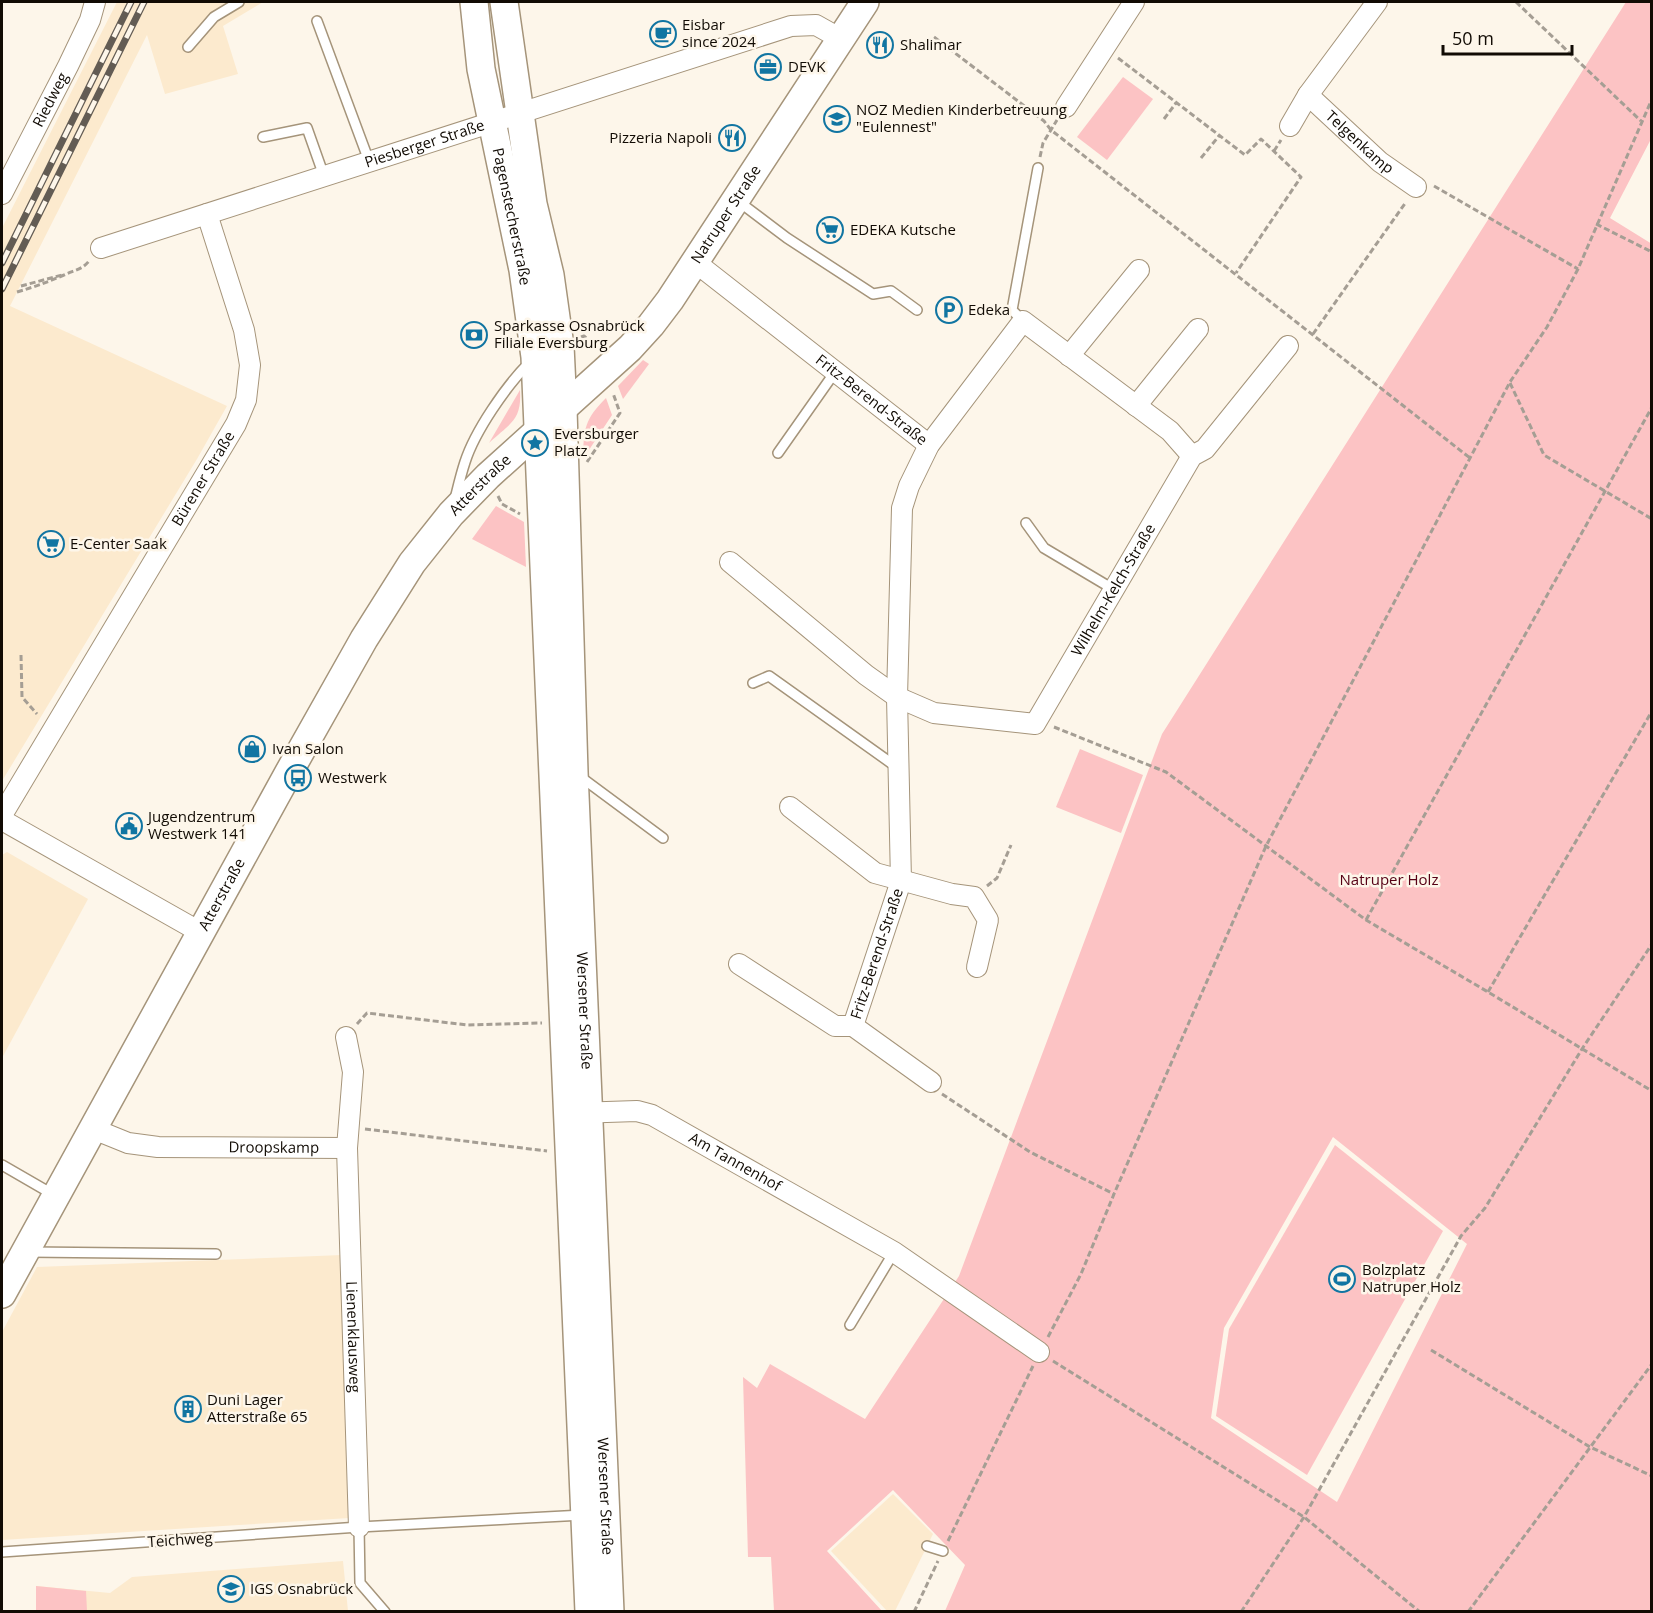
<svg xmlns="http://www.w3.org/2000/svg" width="1653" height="1613" viewBox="0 0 1653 1613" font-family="'Open Sans',sans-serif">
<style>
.built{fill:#fceace}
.green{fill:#fcc3c4;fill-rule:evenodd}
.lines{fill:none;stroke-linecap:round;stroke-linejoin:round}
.lane-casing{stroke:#a5947a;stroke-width:12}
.street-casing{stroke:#a5947a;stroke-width:22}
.secondary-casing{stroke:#a5947a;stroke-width:30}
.path{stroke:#a59e94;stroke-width:3;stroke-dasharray:6 3;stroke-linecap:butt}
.lane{stroke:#fff;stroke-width:9}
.street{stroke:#fff;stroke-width:20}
.secondary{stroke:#fff;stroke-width:27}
.rail-casing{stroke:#635c54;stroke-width:7}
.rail{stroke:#fdf6ea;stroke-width:4.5;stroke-dasharray:14;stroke-linecap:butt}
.labels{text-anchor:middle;stroke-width:5;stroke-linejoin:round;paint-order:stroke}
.poi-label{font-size:15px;fill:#110b04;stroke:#fdf6ea;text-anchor:start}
.street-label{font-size:15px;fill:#110b04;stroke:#fdf6ea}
.park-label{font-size:15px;fill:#560015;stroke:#fdf6ea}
</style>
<rect width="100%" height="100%" fill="#fdf6ea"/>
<g class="built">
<polygon points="117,2 263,2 223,26 238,74 165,94 147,35 10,306 227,406 197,459 2,781 2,228"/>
<polygon points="7,852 88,899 2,1058 2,855"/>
<polygon points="342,1255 349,1518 2,1540 2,1332 37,1267"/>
<polygon points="893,1494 933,1534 895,1611 887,1611 831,1551"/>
<polygon points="343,1561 348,1611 36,1611 36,1586 110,1593 132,1577"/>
</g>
<g class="green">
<path d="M 1626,2 L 1651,2 L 1651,139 L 1610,218 L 1652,244 L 1651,1611 L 945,1611 L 965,1565 L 893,1490 L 827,1551 L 882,1611 L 774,1611 L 771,1557 L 748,1557 L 743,1377 L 757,1388 L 770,1364 L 865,1419 L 959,1276 L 1162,734 ZM 1333,1137 L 1467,1244 L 1337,1502 L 1211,1418 L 1224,1328 Z"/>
<polygon points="1123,77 1153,99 1107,160 1077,137"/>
<polygon points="643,360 649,364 623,399 618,386"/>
<path d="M 520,390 C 522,421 510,423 489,443 Z"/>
<path d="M 606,398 L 612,415 L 583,459 C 584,429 584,420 606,398 Z"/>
<polygon points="496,506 524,522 526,567 472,539"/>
<polygon points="1080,749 1143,775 1121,833 1056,807"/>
<polygon points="1335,1145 1443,1231 1307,1475 1216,1416 1229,1329"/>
<polygon points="36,1586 86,1591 87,1611 36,1611"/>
</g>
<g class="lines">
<defs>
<g id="lane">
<polyline points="317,21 369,161"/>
<polyline points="188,47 214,17 239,2"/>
<polyline points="263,137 307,128 324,176"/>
<polyline points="738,201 787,238 873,294 891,291 917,310"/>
<polyline points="1023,321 1012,310 1038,168"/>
<polyline points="778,453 835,372"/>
<path d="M 455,499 C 458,487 461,474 465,462 C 475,431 506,386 529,363"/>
<polyline points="1026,523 1044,548 1113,589"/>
<polyline points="753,683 769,676 898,768"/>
<polyline points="578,775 663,838"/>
<polyline points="2,1165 54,1195"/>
<polyline points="29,1252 216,1254"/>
<polyline points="850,1325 894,1252"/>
<polyline points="359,1527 360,1583 385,1612"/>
<polyline points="927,1546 943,1551"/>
<polyline points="2,1552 359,1527 583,1515"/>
</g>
<g id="street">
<path id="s1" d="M 1308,95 L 1380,162 L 1416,187"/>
<polyline points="1066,107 1134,2"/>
<polyline points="1290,126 1308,95 1377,2"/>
<path id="s2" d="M 2,194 L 68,66 L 90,20 L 95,2"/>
<path id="s3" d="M 101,248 L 791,26 L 816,25 L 841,39"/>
<path id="s4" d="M 695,262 L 929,445"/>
<polyline points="1069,356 1139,270"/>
<polyline points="1136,406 1198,329"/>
<path id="s5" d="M 730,562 L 866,675 L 897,697 L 934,713 L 1035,724 L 1192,456 L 1205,449 L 1288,346"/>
<polyline points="790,807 875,873 952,894 974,897 988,920 977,967"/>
<path id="s6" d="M 2,815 L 236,424 L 246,400 L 250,365 L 244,330 L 207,214"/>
<polyline points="2,820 200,932"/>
<polyline points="739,964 835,1026 853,1026 931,1082"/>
<path id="s7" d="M 853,1026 L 901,881 L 897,697 L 902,508 L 909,486 L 929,445 L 1023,321 L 1170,431 L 1192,456"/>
<path id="s8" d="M 576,1113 L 637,1111 L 652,1115 L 894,1252 L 1039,1352"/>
<path id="s9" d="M 91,1128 L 128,1143 L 158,1147 L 347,1148 L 353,1072 L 346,1037"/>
<path id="s10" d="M 347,1148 L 359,1527"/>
</g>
<g id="secondary">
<path id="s11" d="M 474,2 L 481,69 L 523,270 L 535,357 L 589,1612"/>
<path id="s12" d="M 504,2 L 533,204 L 550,275 L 560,346 L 563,409 L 574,772 L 610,1612"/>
<path id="s13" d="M 2,1294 L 289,772 L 364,639 L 412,563 L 451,514 L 488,476 L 630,348 L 651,325 L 670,300 L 865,2"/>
</g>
</defs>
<use href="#lane" class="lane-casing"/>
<use href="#street" class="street-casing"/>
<use href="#secondary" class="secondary-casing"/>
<g class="path">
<polyline points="1516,2 1641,121"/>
<polyline points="934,37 1044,121 1051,130 1470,458"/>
<polyline points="1118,58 1245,155 1261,139 1301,177 1236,273"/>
<polyline points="1164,119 1176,103"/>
<polyline points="1274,151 1281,140"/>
<polyline points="1040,157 1043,143 1057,120"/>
<polyline points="1201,158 1219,136"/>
<polyline points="1434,186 1578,269"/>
<polyline points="1596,224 1652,252"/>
<polyline points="21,286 62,275"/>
<path d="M 17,292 C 34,287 48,282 64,275 C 74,270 82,270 89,261"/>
<polyline points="1313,334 1406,202"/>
<polyline points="581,337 584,336 597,347"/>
<polyline points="1510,383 1544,455 1652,519"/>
<polyline points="587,462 620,413 613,393"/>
<polyline points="498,496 502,504 520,514"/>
<polyline points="21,655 22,697 37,714"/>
<polyline points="1054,727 1166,772 1366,920 1488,992 1652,1091"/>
<polyline points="987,886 997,878 1011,845"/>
<polyline points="1366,920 1652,407"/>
<polyline points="1488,992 1652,711"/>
<polyline points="357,1024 367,1013 467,1025 542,1023"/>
<polyline points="942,1094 1030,1152 1114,1194"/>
<polyline points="365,1129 547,1151"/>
<polyline points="1048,1337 1081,1274 1114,1194 1266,846 1510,382 1547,327 1578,269 1652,99"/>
<polyline points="1431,1350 1590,1447 1652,1476"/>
<polyline points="1053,1361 1304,1517 1420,1612"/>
<polyline points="948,1541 1033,1366"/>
<polyline points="914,1612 938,1561"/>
<polyline points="1241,1612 1304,1517 1461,1236 1485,1208 1582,1049 1652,944"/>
<polyline points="1468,1612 1652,1364"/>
</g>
<use href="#lane" class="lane"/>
<use href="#street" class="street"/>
<use href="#secondary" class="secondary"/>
<defs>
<g id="rail">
<polyline points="2,263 131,2"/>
<polyline points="2,289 144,2"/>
</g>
</defs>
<use href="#rail" class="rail-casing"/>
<use href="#rail" class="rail"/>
</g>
<defs>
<symbol id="cafe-ring" viewBox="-11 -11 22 22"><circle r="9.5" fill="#fdf6ea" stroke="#1175a2" stroke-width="1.5"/><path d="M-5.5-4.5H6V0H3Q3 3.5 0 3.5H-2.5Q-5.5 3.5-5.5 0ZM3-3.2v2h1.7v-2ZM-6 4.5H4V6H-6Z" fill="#1175a2"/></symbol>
<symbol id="restaurant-ring" viewBox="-11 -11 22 22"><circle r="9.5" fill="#fdf6ea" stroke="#1175a2" stroke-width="1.5"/><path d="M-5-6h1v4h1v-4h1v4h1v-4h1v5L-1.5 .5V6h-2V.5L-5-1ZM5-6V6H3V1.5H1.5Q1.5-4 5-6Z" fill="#1175a2"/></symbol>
<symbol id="office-ring" viewBox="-11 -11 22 22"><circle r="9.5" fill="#fdf6ea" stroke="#1175a2" stroke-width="1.5"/><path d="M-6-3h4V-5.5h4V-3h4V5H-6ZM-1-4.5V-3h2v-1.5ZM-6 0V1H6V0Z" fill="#1175a2"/></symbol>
<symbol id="school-ring" viewBox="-11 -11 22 22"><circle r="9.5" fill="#fdf6ea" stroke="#1175a2" stroke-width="1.5"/><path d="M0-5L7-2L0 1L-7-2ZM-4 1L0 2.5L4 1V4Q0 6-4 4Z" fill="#1175a2"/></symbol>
<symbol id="supermarket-ring" viewBox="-11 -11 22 22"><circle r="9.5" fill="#fdf6ea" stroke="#1175a2" stroke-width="1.5"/><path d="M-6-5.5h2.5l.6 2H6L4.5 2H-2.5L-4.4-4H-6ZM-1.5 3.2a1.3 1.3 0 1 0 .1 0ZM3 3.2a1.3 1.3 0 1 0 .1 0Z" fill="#1175a2"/></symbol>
<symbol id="parking-ring" viewBox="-11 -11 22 22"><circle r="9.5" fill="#fdf6ea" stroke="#1175a2" stroke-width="1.5"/><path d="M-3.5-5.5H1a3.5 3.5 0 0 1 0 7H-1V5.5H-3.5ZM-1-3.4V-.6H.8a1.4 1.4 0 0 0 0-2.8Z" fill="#1175a2"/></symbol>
<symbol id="bank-ring" viewBox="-11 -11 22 22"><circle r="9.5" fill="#fdf6ea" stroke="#1175a2" stroke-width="1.5"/><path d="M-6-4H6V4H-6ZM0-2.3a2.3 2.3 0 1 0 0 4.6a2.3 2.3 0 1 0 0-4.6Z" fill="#1175a2"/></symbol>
<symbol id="sight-ring" viewBox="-11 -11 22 22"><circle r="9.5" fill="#fdf6ea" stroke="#1175a2" stroke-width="1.5"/><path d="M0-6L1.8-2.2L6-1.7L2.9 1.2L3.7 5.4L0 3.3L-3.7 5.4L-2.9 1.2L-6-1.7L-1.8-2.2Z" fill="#1175a2"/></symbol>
<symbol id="shop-ring" viewBox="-11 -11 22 22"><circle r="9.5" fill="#fdf6ea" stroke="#1175a2" stroke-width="1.5"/><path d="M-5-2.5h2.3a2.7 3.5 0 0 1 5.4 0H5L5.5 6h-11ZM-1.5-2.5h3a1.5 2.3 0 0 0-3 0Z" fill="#1175a2"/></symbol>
<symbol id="bus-ring" viewBox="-11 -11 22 22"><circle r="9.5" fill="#fdf6ea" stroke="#1175a2" stroke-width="1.5"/><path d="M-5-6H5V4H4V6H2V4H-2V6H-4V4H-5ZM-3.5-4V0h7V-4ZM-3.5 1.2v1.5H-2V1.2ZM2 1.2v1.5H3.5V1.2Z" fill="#1175a2"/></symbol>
<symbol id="civic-ring" viewBox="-11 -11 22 22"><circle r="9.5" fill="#fdf6ea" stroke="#1175a2" stroke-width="1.5"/><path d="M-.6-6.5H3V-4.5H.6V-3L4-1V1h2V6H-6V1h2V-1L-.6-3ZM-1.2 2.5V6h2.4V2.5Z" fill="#1175a2"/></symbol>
<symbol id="stadium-ring" viewBox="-11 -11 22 22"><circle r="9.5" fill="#fdf6ea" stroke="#1175a2" stroke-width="1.5"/><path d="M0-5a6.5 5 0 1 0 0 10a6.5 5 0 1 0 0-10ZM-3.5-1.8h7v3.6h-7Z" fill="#1175a2"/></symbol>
<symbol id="building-ring" viewBox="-11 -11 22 22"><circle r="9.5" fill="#fdf6ea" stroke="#1175a2" stroke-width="1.5"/><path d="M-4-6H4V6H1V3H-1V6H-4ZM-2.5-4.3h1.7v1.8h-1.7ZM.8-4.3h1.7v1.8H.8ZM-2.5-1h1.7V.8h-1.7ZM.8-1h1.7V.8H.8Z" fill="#1175a2"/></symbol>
</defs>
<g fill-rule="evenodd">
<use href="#cafe-ring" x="648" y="19" width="30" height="30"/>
<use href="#restaurant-ring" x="865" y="30" width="30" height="30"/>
<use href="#office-ring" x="753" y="52" width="30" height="30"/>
<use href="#school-ring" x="822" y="104" width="30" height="30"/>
<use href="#restaurant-ring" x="717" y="123" width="30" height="30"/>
<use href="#supermarket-ring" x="815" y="215" width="30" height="30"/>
<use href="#parking-ring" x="934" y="295" width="30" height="30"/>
<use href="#bank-ring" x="459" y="320" width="30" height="30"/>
<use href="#sight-ring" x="520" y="428" width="30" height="30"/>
<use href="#supermarket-ring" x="36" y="529" width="30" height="30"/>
<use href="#shop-ring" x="237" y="734" width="30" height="30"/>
<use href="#bus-ring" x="283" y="763" width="30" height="30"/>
<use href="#civic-ring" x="114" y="811" width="30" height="30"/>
<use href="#stadium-ring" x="1327" y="1264" width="30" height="30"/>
<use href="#building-ring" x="173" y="1394" width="30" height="30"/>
<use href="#school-ring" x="216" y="1574" width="30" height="30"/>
</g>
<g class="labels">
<g class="poi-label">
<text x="682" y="30">Eisbar<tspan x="682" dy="17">since 2024</tspan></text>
<text x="900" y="50">Shalimar</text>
<text x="788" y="72">DEVK</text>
<text x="856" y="115">NOZ Medien Kinderbetreuung<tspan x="856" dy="17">"Eulennest"</tspan></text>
<text x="712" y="143" text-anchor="end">Pizzeria Napoli</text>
<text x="850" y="235">EDEKA Kutsche</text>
<text x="968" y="315">Edeka</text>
<text x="494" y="331">Sparkasse Osnabrück<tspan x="494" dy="17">Filiale Eversburg</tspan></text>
<text x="554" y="439">Eversburger<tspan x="554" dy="17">Platz</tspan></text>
<text x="70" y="549">E-Center Saak</text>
<text x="272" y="754">Ivan Salon</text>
<text x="318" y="783">Westwerk</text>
<text x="148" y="822">Jugendzentrum<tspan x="148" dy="17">Westwerk 141</tspan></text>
<text x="1362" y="1275">Bolzplatz<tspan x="1362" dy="17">Natruper Holz</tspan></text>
<text x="207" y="1405">Duni Lager<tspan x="207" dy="17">Atterstraße 65</tspan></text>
<text x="250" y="1594">IGS Osnabrück</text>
</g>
<g class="street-label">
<text dy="5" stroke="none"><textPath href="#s2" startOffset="106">Riedweg</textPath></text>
<text dy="5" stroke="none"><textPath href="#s1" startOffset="70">Telgenkamp</textPath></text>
<text dy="5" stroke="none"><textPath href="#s3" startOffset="340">Piesberger Straße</textPath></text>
<text dy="5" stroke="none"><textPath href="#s13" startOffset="1310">Natruper Straße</textPath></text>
<text dy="5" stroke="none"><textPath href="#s11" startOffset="218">Pagenstecherstraße</textPath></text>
<text dy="5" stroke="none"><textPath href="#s4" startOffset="224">Fritz-Berend-Straße</textPath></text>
<text dy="5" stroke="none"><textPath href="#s6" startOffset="392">Bürener Straße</textPath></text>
<text dy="5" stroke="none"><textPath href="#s13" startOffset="942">Atterstraße</textPath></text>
<text dy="5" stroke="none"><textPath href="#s5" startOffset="512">Wilhelm-Kelch-Straße</textPath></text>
<text dy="5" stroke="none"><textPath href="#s13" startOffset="456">Atterstraße</textPath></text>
<text dy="5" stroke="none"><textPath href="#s7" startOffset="76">Fritz-Berend-Straße</textPath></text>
<text dy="5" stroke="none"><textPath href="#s12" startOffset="1014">Wersener Straße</textPath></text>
<text dy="5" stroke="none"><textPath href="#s9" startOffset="186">Droopskamp</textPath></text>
<text dy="5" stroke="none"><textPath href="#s8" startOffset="172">Am Tannenhof</textPath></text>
<text dy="5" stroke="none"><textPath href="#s10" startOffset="189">Lienenklausweg</textPath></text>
<text dy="5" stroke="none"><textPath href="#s12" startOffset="1500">Wersener Straße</textPath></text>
<text transform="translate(180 1540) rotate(-4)" y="5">Teichweg</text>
</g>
<g class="park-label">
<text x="1389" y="885">Natruper Holz</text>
</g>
</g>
<rect width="1653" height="1613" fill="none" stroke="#110b04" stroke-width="6"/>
<path d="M1443 45v9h129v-9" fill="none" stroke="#110b04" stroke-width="3"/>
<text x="1452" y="45" font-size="18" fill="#110b04" stroke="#fdf6ea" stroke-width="4.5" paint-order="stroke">50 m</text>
</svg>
